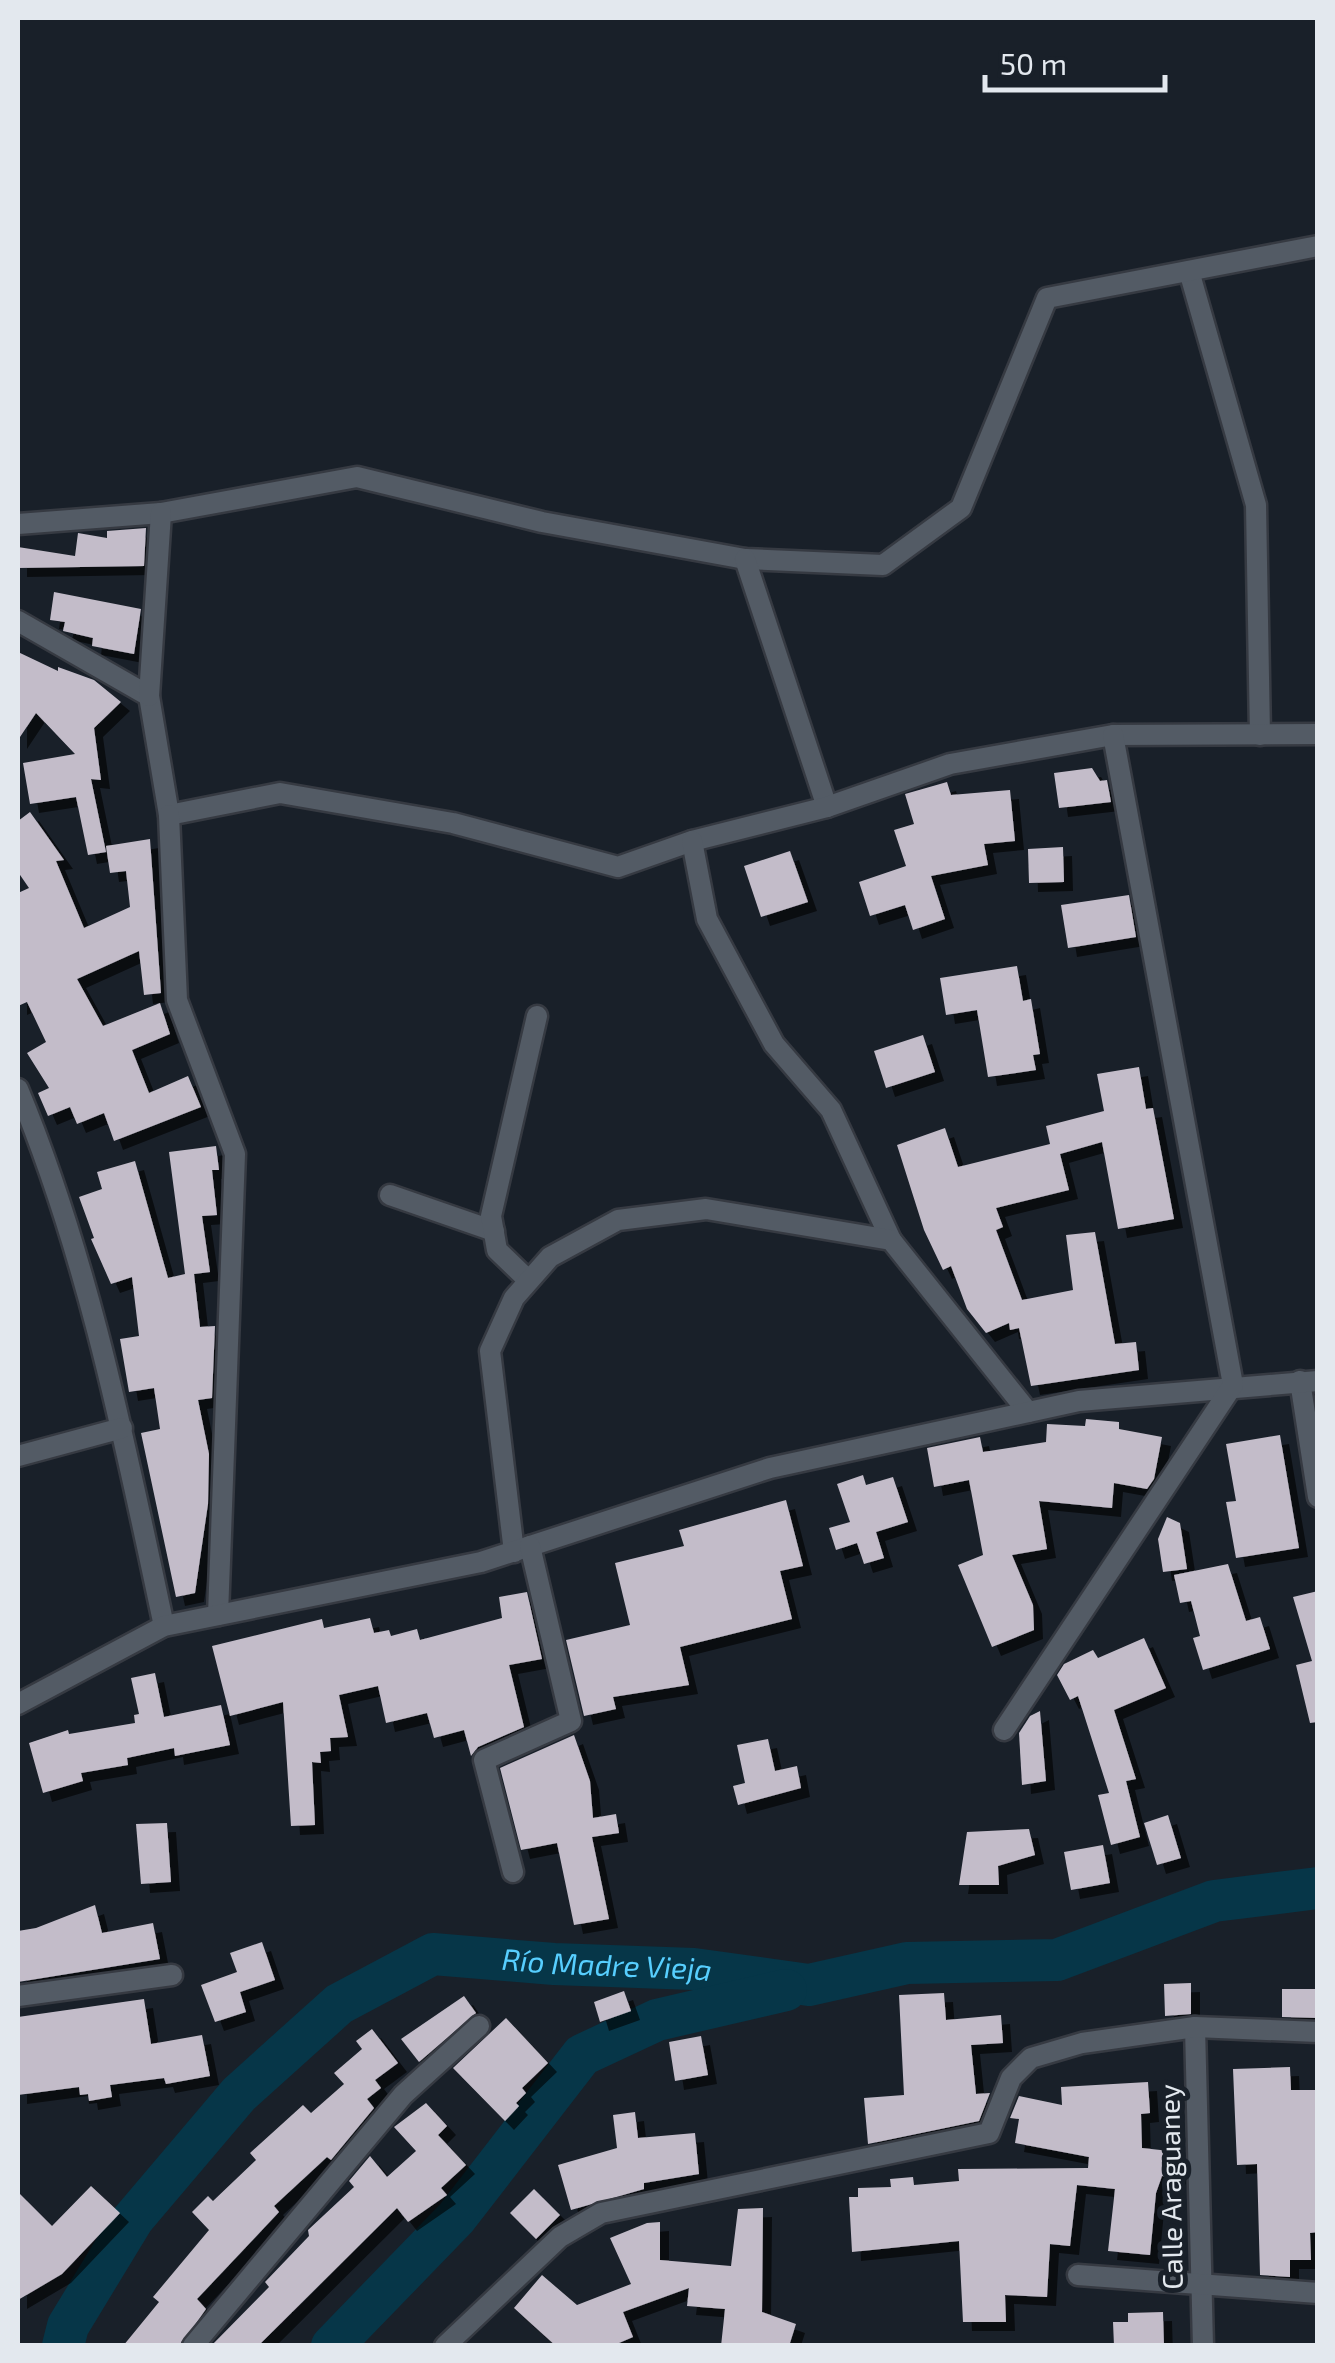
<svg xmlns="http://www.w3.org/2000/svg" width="1335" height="2363" viewBox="0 0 1335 2363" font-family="'Exo 2',sans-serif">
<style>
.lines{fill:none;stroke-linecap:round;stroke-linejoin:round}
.river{stroke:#063648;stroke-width:42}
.building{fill:#c3bcc9;filter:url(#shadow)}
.street-casing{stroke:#363a42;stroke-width:25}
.street{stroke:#535b65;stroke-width:20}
.labels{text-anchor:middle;stroke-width:10;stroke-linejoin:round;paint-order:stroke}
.street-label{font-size:28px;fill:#e3e8ee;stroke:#192029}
.water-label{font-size:30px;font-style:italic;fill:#57cefe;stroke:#192029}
</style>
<defs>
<filter id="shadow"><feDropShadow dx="9" dy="9" stdDeviation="0" flood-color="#0009"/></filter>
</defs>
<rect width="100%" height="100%" fill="#192029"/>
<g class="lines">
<g class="river">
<path id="s1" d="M 63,2346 L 68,2326 L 133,2219 L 239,2094 L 339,2004 L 433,1954 L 554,1964 L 694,1969 L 809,1985 L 907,1963 L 1057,1960 L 1214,1901 L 1318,1888"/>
<polyline points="332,2346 456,2218 582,2055 657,2020 786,1990"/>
</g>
</g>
<g class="building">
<polygon points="146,528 144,566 18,568 18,547 75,556 78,533 107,538 107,531"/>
<polygon points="54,592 141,609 134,654 92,646 93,638 63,631 65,622 50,620"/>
<polygon points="18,652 58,671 58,667 94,680 121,702 94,728 101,780 91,779 106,852 88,855 76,797 30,804 23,763 75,754 36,713 18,740"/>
<polygon points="1092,768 1100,781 1107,780 1111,802 1059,808 1054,773"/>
<polygon points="947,782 951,795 1010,790 1015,841 984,844 988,865 931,876 945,919 913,930 905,905 870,916 859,882 906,866 894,830 914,824 905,794"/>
<polygon points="30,812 64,860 56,861 84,928 130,907 126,871 110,873 106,846 150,839 161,993 144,995 139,951 77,979 103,1026 160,1003 170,1034 132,1050 149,1093 188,1076 201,1107 114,1141 104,1113 77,1124 70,1107 48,1116 38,1093 49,1088 27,1053 46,1042 27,1002 18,1006 18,893 29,888 18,872 18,821"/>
<polygon points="1063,847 1064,882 1029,883 1028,849"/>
<polygon points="790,851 808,902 761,917 744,866"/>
<polygon points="1129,895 1136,937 1068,948 1061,905"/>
<polygon points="1017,966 1023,1001 1031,999 1040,1054 1033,1055 1036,1070 988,1077 977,1010 946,1015 940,978"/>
<polygon points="923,1035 935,1072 886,1088 874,1051"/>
<polygon points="1139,1067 1146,1109 1153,1108 1174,1219 1118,1229 1102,1142 1060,1154 1069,1190 996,1208 1003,1227 996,1230 1022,1300 1073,1290 1066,1235 1095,1232 1115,1344 1136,1342 1139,1370 1031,1386 1019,1328 1010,1330 1009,1323 986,1333 967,1309 951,1266 943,1270 924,1230 897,1145 945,1128 958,1167 1050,1144 1046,1126 1104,1111 1097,1074"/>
<polygon points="216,1146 219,1170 212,1170 217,1215 202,1216 210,1272 194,1274 200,1327 215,1326 212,1398 198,1400 209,1454 208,1504 195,1593 176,1597 141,1433 160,1429 154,1388 129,1392 120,1339 139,1336 132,1277 111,1284 91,1239 94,1238 79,1197 102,1189 97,1172 135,1161 168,1278 185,1274 169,1152"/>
<polygon points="1086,1419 1119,1422 1119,1429 1162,1437 1154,1479 1147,1489 1114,1483 1112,1508 1039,1501 1047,1549 1012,1555 1033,1605 1034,1630 992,1647 958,1565 983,1555 969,1480 934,1487 927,1448 980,1437 983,1452 1046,1442 1047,1424 1085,1426"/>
<polygon points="1280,1435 1299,1548 1236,1558 1226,1502 1236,1501 1226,1444"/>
<polygon points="863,1475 866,1485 893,1477 908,1522 876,1532 884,1558 864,1564 857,1543 836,1550 829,1528 850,1522 837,1484"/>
<polygon points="786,1500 803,1566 780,1571 792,1619 680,1647 689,1685 613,1697 616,1709 584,1716 566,1640 630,1625 615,1563 684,1546 679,1530"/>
<polygon points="1167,1517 1180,1523 1187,1569 1163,1572 1158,1539"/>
<polygon points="1228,1564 1246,1621 1260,1617 1270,1649 1203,1670 1193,1638 1200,1636 1191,1601 1180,1603 1174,1575"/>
<polygon points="1318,1591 1318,1722 1310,1723 1296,1665 1312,1661 1293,1597"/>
<polygon points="527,1592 542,1659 509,1665 524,1727 478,1747 471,1756 464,1730 434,1738 427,1713 386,1723 378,1686 339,1695 348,1737 330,1738 331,1751 320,1752 321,1763 312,1762 315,1825 291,1826 283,1702 230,1716 212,1646 322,1619 324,1628 370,1618 374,1633 389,1630 391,1636 417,1629 420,1640 502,1618 499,1597"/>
<polygon points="1144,1638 1166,1688 1114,1710 1136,1779 1126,1781 1140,1837 1111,1845 1098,1795 1109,1793 1078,1696 1070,1700 1057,1675 1064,1664 1093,1650 1098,1658"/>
<polygon points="155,1673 164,1717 221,1705 230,1745 175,1756 174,1748 127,1758 128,1765 81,1773 83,1781 43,1793 29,1743 68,1730 69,1734 135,1723 134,1715 139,1714 131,1678"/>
<polygon points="1040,1711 1046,1781 1022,1785 1019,1733 1030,1716"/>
<polygon points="574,1735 590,1781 593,1818 616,1814 619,1833 592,1837 609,1919 574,1925 557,1843 521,1850 500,1768"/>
<polygon points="768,1739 775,1771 797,1766 801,1788 738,1805 733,1786 745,1783 737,1745"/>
<polygon points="1168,1815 1181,1858 1157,1865 1144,1823"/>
<polygon points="167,1823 171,1882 141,1884 136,1824"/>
<polygon points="1029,1829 1035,1855 998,1866 999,1885 959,1885 967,1832"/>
<polygon points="1103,1845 1110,1883 1071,1890 1064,1852"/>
<polygon points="95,1905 102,1933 153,1923 160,1959 18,1982 18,1931 36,1928"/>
<polygon points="262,1942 275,1980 240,1992 246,2012 215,2022 201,1985 237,1972 230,1953"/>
<polygon points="1191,1983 1191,2014 1165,2016 1164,1984"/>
<polygon points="1282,1989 1318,1989 1318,2018 1282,2017"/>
<polygon points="624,1991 631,2011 600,2022 594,2002"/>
<polygon points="944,1993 946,2020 1001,2015 1003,2043 971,2045 976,2094 990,2093 979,2121 868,2144 864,2098 904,2095 899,1995"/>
<polygon points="464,1996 476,2013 419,2062 401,2039"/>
<polygon points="144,1999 151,2044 202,2035 210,2076 166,2084 164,2078 110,2085 112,2097 89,2101 88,2094 80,2095 79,2087 18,2095 18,2017"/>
<polygon points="506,2018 548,2063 522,2088 526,2093 516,2103 519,2106 505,2121 453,2068"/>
<polygon points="372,2029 398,2063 375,2080 381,2088 367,2099 374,2108 331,2160 327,2157 274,2206 279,2212 197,2299 206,2309 180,2346 123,2346 159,2302 153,2297 209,2230 192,2212 208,2196 213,2201 256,2160 250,2153 303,2105 311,2113 344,2084 334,2073 362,2049 356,2041"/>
<polygon points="701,2036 708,2075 675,2081 669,2042"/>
<polygon points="1290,2067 1291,2090 1318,2090 1318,2232 1310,2233 1311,2260 1290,2260 1290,2277 1260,2275 1257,2164 1237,2165 1233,2069"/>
<polygon points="1148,2082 1150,2113 1141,2114 1142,2148 1179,2152 1177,2178 1162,2176 1156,2193 1150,2255 1108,2251 1115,2189 1077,2185 1070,2246 1050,2244 1047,2297 1005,2295 1006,2322 963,2322 959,2241 852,2252 849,2197 858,2197 858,2188 891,2187 890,2179 913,2177 914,2185 959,2181 958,2169 1088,2168 1089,2157 1015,2143 1019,2119 1010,2118 1019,2096 1062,2105 1061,2087"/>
<polygon points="426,2103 447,2126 438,2135 466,2165 441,2188 447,2195 408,2222 397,2208 258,2346 211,2346 269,2287 265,2282 309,2236 308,2230 354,2187 349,2181 370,2156 387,2177 416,2151 394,2127"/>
<polygon points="635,2112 638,2138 695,2133 699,2174 644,2183 644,2189 571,2210 558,2165 617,2148 613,2115"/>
<polygon points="91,2186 120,2213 62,2274 18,2300 18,2192 52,2226"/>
<polygon points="534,2189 560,2215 536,2239 510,2213"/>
<polygon points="763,2208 762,2312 796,2324 789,2346 721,2346 725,2309 687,2306 689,2288 623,2312 633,2337 612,2346 556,2346 514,2308 542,2275 577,2305 631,2284 610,2238 647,2223 660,2222 660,2260 731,2266 738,2209"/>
<polygon points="1163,2312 1164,2346 1114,2346 1113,2322 1128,2322 1128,2313"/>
</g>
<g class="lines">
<defs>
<g id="street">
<polyline points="1189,271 1256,505 1260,735"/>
<polyline points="18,524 161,513 357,477 542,522 745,559 883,565 961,508 1047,298 1318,246"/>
<polyline points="745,559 827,807"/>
<polyline points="18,621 149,696 169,815 280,793 453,823 618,867 692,841 827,807 950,764 1113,735 1318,734"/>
<polyline points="149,696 161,513"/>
<polyline points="169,815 177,1000 235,1154 218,1615"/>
<polyline points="692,841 707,919 774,1044 831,1110 891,1240"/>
<path d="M 18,1089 C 89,1260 125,1444 164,1626"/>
<polyline points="390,1195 494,1231"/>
<polyline points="527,1279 497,1250 491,1216 537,1016"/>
<polyline points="1300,1381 1318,1497"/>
<polyline points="18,1456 122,1428"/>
<polyline points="514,1552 490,1351 514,1298 550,1257 618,1220 706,1209 891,1240 1028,1412"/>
<polyline points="18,1704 164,1626 481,1562 770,1468 1079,1401 1318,1381"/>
<polyline points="1004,1730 1233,1385 1113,735"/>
<polyline points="513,1872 484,1760 571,1721 530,1546"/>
<polyline points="18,1996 172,1975"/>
<polyline points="1195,2027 1203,2346"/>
<polyline points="1078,2275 1318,2293"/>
<polyline points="193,2346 403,2095 479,2026"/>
<polyline points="445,2346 560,2237 601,2213 989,2133 1011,2078 1031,2058 1082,2043 1195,2027 1318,2032"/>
</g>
</defs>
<use href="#street" class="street-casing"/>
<use href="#street" class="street"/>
</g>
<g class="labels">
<g class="street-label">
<text transform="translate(1171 2187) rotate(-91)" y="10">Calle Araguaney</text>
</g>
<g class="water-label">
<text dy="10" stroke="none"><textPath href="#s1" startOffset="725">Río Madre Vieja</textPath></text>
</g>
</g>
<rect width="1335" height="2363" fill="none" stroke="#e3e8ee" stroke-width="40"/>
<path d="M985 75v15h180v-15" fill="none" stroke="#e3e8ee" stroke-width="5"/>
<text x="1000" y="75" font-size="30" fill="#e3e8ee" stroke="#192029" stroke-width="8" paint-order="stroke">50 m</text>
</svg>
